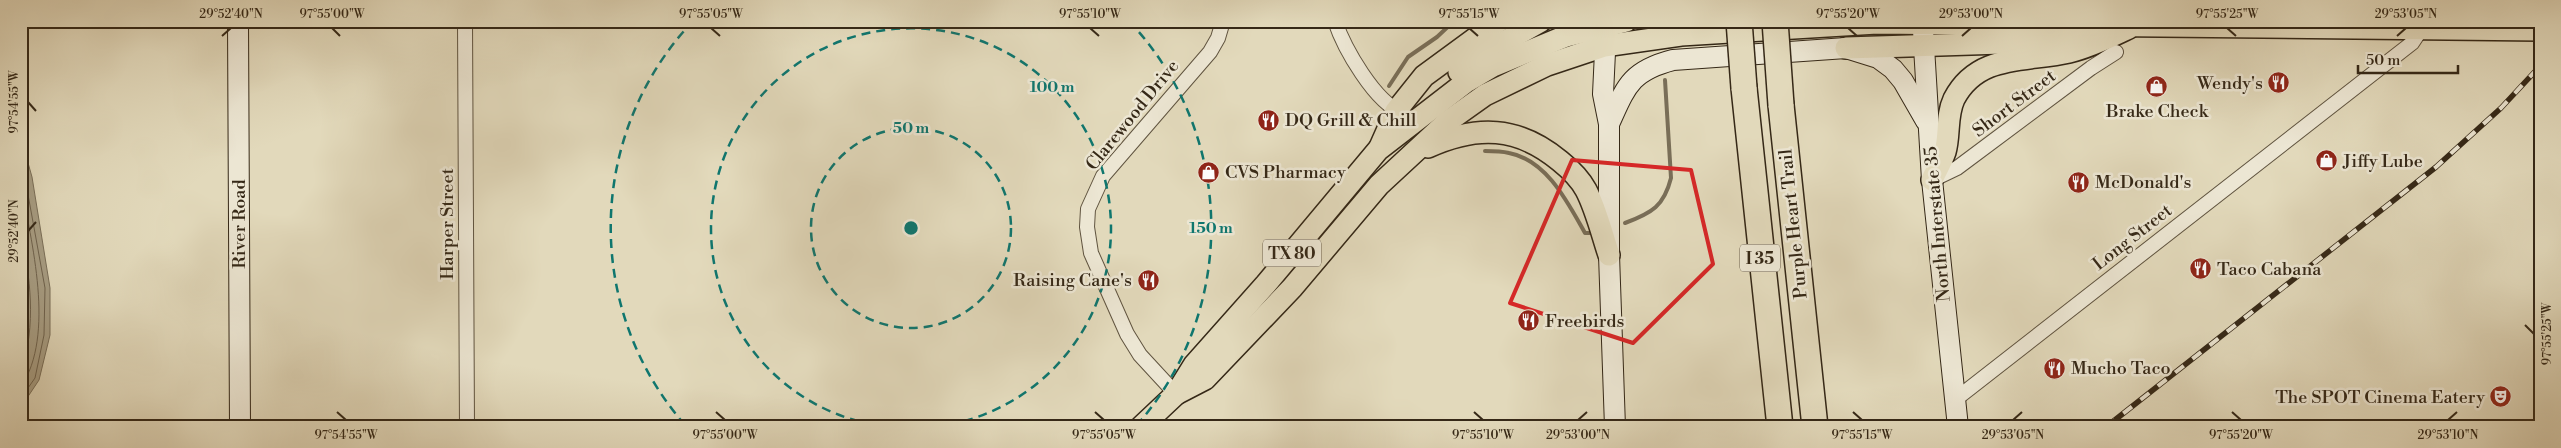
<svg xmlns="http://www.w3.org/2000/svg" width="2561" height="448" viewBox="0 0 2561 448" font-family="'Libre Bodoni',serif">
<style>
.water{fill:#a79d83;stroke:#796e58}
.lines{fill:none;stroke-linecap:round;stroke-linejoin:round}
.shore{stroke:#6e624d;stroke-width:1}
.stream{stroke:#796e58;stroke-width:4}
.street-casing{stroke:#605440;stroke-width:16}
.secondary-casing{stroke:#352817;stroke-width:22}
.primary-casing{stroke:#352817;stroke-width:24}
.highway-casing{stroke:#352817;stroke-width:28}
.street{stroke:#ece6d3;stroke-width:14}
.secondary{stroke:#ece6d3;stroke-width:20}
.primary{stroke:#e2d9bb;stroke-width:21}
.highway{stroke:#e2d9bb;stroke-width:25}
.rail-casing{stroke:#352817;stroke-width:5.5}
.rail{stroke:#ece6d3;stroke-width:4;stroke-dasharray:11;stroke-linecap:butt}
.highway-bridge-casing{stroke:#352817;stroke-width:28;stroke-linecap:butt}
.highway-bridge{stroke:#e2d9bb;stroke-width:25}
.marked{fill:none;stroke:#d62828;stroke-width:4;stroke-linejoin:round}
.ticks{fill:none;stroke:#352817;stroke-width:2}
.ring{fill:none;stroke:#0f766e;stroke-width:2.5;stroke-dasharray:9 6}
.labels{text-anchor:middle;stroke-width:5;stroke-linejoin:round;paint-order:stroke}
.shield{fill:#ece6d3;stroke:#6c614f;stroke-width:1}
.shield-label{font-size:16px;font-weight:bold;fill:#352817}
.poi-label{font-size:18px;fill:#352817;stroke:#ece6d3;text-anchor:start}
.street-label{font-size:18px;fill:#352817;stroke:#ece6d3}
.centre{fill:#0f766e;stroke:#ece6d3;stroke-width:2.5}
.ring-label{font-size:15px;text-anchor:middle;font-weight:bold;fill:#0f766e;stroke:#ece6d3;stroke-width:5;stroke-linejoin:round;paint-order:stroke}
.neatline{fill:none;stroke:#352817;stroke-width:2}
.ticks-label{font-size:12px;text-anchor:middle;fill:#352817}
</style>
<rect width="100%" height="100%" fill="#e2d9bb"/>
<filter id="stains"><feTurbulence type="fractalNoise" baseFrequency=".004" numOctaves="4"/><feColorMatrix values="0 0 0 0 .2 0 0 0 0 .09 0 0 0 0 .02 0 0 0 .5 -.17"/></filter>
<radialGradient id="worn" r=".72"><stop offset=".6" stop-color="#630" stop-opacity="0"/><stop offset="1" stop-color="#630" stop-opacity=".3"/></radialGradient>
<polygon class="water" points="21,138 32,177 50,288 50,335 39,380 21,407"/>
<g class="lines">
<g class="shore">
<polyline points="21,156 45,288 44,335 35,378 21,398"/>
<path d="M 21,184 C 31,242 56,334 21,387"/>
<path d="M 21,229 C 30,280 37,322 21,373"/>
</g>
<g class="stream">
<polyline points="1389,86 1408,57 1437,37 1454,21"/>
<path d="M 1485,151 C 1493,151 1501,151 1509,153 C 1547,160 1568,203 1585,233 L 1593,233"/>
<path d="M 1625,223 C 1652,213 1664,206 1671,178 L 1665,80"/>
</g>
<defs>
<g id="street">
<polyline points="465,21 467,427"/>
<path d="M 1335,21 C 1344,48 1375,103 1403,113"/>
<polyline points="1932,180 1957,168 2091,68 2116,52"/>
<polyline points="1176,394 1140,355 1127,334 1091,253 1087,227 1088,209 1103,176 1210,52 1218,38 1223,21"/>
<polyline points="1956,399 2412,43 2422,28"/>
</g>
<g id="secondary">
<polyline points="238,21 240,427"/>
<polyline points="1923,30 1932,180 1958,427"/>
<polyline points="1606,31 1603,94 1609,124 1609,255 1615,427"/>
<path d="M 1609,124 C 1626,87 1630,71 1673,60 L 1846,48 L 1878,58 L 1893,69 L 1903,81 L 1926,121"/>
</g>
<g id="primary">
<polyline points="1846,48 2036,42 2066,36 2081,29"/>
<polyline points="1459,72 1490,50 1541,21"/>
<polyline points="1380,147 1396,111 1424,76 1499,21"/>
<path d="M 1428,147 C 1477,125 1518,126 1560,161 C 1570,169 1580,179 1586,190 C 1596,209 1602,234 1609,255"/>
<path d="M 1932,180 C 1936,171 1942,161 1945,152 C 1950,135 1946,116 1954,99 C 1978,53 2026,62 2069,52 C 2090,47 2110,37 2129,28"/>
<polyline points="1176,394 1205,379 1292,288 1379,185 1447,122 1485,95 1547,65 1604,46 1681,35 1877,23 2540,30"/>
<polyline points="1141,427 1176,394 1194,365 1266,284 1378,150 1466,82 1493,66 1566,36 1626,21"/>
</g>
<g id="highway">
<polyline points="1744,88 1780,427"/>
<polyline points="1781,105 1815,427"/>
</g>
</defs>
<use href="#street" class="street-casing"/>
<use href="#secondary" class="secondary-casing"/>
<use href="#primary" class="primary-casing"/>
<use href="#highway" class="highway-casing"/>
<use href="#street" class="street"/>
<use href="#secondary" class="secondary"/>
<use href="#primary" class="primary"/>
<use href="#highway" class="highway"/>
<defs>
<polyline id="rail" points="2106,427 2436,167 2501,108 2540,66"/>
</defs>
<use href="#rail" class="rail-casing"/>
<use href="#rail" class="rail"/>
<defs>
<g id="highway-bridge">
<polyline points="1739,21 1744,88"/>
<polyline points="1775,21 1781,105"/>
</g>
</defs>
<use href="#highway-bridge" class="highway-bridge-casing"/>
<use href="#highway-bridge" class="highway-bridge"/>
</g>
<path class="marked" d="M 1572,160 L 1691,170 L 1713,264 L 1633,343 L 1510,303 Z"/>
<path class="ticks" d="M 332,28 L 340,36M 711,28 L 720,36M 1090,28 L 1099,36M 1469,28 L 1478,36M 1848,28 L 1857,36M 2227,28 L 2236,36M 222,36 L 231,28M 1962,36 L 1971,28M 2397,36 L 2406,28M 28,102 L 36,111M 28,231 L 36,222M 2525,325 L 2534,334M 337,412 L 346,420M 716,412 L 725,420M 1095,412 L 1104,420M 1474,412 L 1483,420M 1853,412 L 1862,420M 2232,412 L 2241,420M 1578,420 L 1587,412M 2013,420 L 2022,412M 2448,420 L 2457,412"/>
<g class="ring">
<circle cx="911" cy="228" r="100"/>
<path d="M888 427A200 200 0 1 1 934 427"/>
<path d="M685 425A300 300 0 0 1 693 21M1129 21A300 300 0 0 1 1137 425"/>
</g>
<defs>
<symbol id="restaurant-disc" viewBox="-11 -11 22 22"><circle r="9.5" fill="#8f2418" stroke="#ece6d3"/><path d="M-5-6h1v4h1v-4h1v4h1v-4h1v5L-1.5 .5V6h-2V.5L-5-1ZM5-6V6H3V1.5H1.5Q1.5-4 5-6Z" fill="#fff"/></symbol>
<symbol id="shop-disc" viewBox="-11 -11 22 22"><circle r="9.5" fill="#8f2418" stroke="#ece6d3"/><path d="M-5-2.5h2.3a2.7 3.5 0 0 1 5.4 0H5L5.5 6h-11ZM-1.5-2.5h3a1.5 2.3 0 0 0-3 0Z" fill="#fff"/></symbol>
<symbol id="theatre-disc" viewBox="-11 -11 22 22"><circle r="9.5" fill="#8f2418" stroke="#ece6d3"/><path d="M-5-5.5Q0-4 5-5.5V0Q5 5 0 6Q-5 5-5 0ZM-3.3-2.5H-1v1.5H-3.3ZM1-2.5H3.3v1.5H1ZM-2.8 1Q0 5.5 2.8 1Z" fill="#fff"/></symbol>
</defs>
<g fill-rule="evenodd">
<use href="#restaurant-disc" x="2266" y="70" width="25" height="25"/>
<use href="#shop-disc" x="2144" y="74" width="25" height="25"/>
<use href="#restaurant-disc" x="1256" y="108" width="25" height="25"/>
<use href="#shop-disc" x="2314" y="148" width="25" height="25"/>
<use href="#shop-disc" x="1196" y="160" width="25" height="25"/>
<use href="#restaurant-disc" x="2066" y="170" width="25" height="25"/>
<use href="#restaurant-disc" x="2188" y="256" width="25" height="25"/>
<use href="#restaurant-disc" x="1136" y="268" width="25" height="25"/>
<use href="#restaurant-disc" x="1516" y="308" width="25" height="25"/>
<use href="#restaurant-disc" x="2042" y="356" width="25" height="25"/>
<use href="#theatre-disc" x="2488" y="384" width="25" height="25"/>
</g>
<g class="labels">
<g class="shield">
<rect x="1263" y="239.5" width="58" height="27" rx="4"/>
<rect x="1740" y="244.5" width="40" height="27" rx="4"/>
</g>
<g class="shield-label">
<text x="1292" y="259">TX 80</text>
<text x="1760" y="264">I 35</text>
</g>
<g class="poi-label">
<text x="2263" y="89" text-anchor="end">Wendy's</text>
<text x="2157" y="117" text-anchor="middle">Brake Check</text>
<text x="1285" y="126">DQ Grill &amp; Chill</text>
<text x="2343" y="167">Jiffy Lube</text>
<text x="1225" y="178">CVS Pharmacy</text>
<text x="2095" y="188">McDonald's</text>
<text x="2217" y="275">Taco Cabana</text>
<text x="1132" y="286" text-anchor="end">Raising Cane's</text>
<text x="1545" y="327">Freebirds</text>
<text x="2071" y="374">Mucho Taco</text>
<text x="2485" y="403" text-anchor="end">The SPOT Cinema Eatery</text>
</g>
<g class="street-label">
<text transform="translate(2014 103) rotate(-37)" y="6">Short Street</text>
<text transform="translate(1132 115) rotate(-51)" y="6">Clarewood Drive</text>
<text transform="translate(239 224) rotate(-90)" y="6">River Road</text>
<text transform="translate(447 224) rotate(-90)" y="6">Harper Street</text>
<text transform="translate(1793 224) rotate(-96)" y="6">Purple Heart Trail</text>
<text transform="translate(1937 224) rotate(-95)" y="6">North Interstate 35</text>
<text transform="translate(2132 237) rotate(-38)" y="6">Long Street</text>
</g>
</g>
<circle cx="911" cy="228" r="8" class="centre"/>
<g class="ring-label">
<text x="1052" y="92">100 m</text>
<text x="911" y="133">50 m</text>
<text x="1211" y="233">150 m</text>
</g>
<rect width="2561" height="448" fill="none" stroke="#e2d9bb" stroke-width="55"/>
<path d="M2358 65v8h100v-8" fill="none" stroke="#352817" stroke-width="2.5"/>
<text x="2366" y="65" font-size="15" fill="#352817" stroke="#ece6d3" stroke-width="4" paint-order="stroke">50 m</text>
<rect x="28" y="28" width="2506" height="392" class="neatline"/>
<g class="ticks-label">
<text x="231" y="18">29°52'40"N</text>
<text x="332" y="18">97°55'00"W</text>
<text x="711" y="18">97°55'05"W</text>
<text x="1090" y="18">97°55'10"W</text>
<text x="1469" y="18">97°55'15"W</text>
<text x="1848" y="18">97°55'20"W</text>
<text x="1971" y="18">29°53'00"N</text>
<text x="2227" y="18">97°55'25"W</text>
<text x="2406" y="18">29°53'05"N</text>
<text transform="translate(14 102) rotate(-90)" y="4">97°54'55"W</text>
<text transform="translate(14 231) rotate(-90)" y="4">29°52'40"N</text>
<text transform="translate(2547 334) rotate(-90)" y="4">97°55'25"W</text>
<text x="346" y="439">97°54'55"W</text>
<text x="725" y="439">97°55'00"W</text>
<text x="1104" y="439">97°55'05"W</text>
<text x="1483" y="439">97°55'10"W</text>
<text x="1578" y="439">29°53'00"N</text>
<text x="1862" y="439">97°55'15"W</text>
<text x="2013" y="439">29°53'05"N</text>
<text x="2241" y="439">97°55'20"W</text>
<text x="2448" y="439">29°53'10"N</text>
</g>
<rect width="100%" height="100%" filter="url(#stains)"/>
<rect width="100%" height="100%" fill="url(#worn)"/>
</svg>
